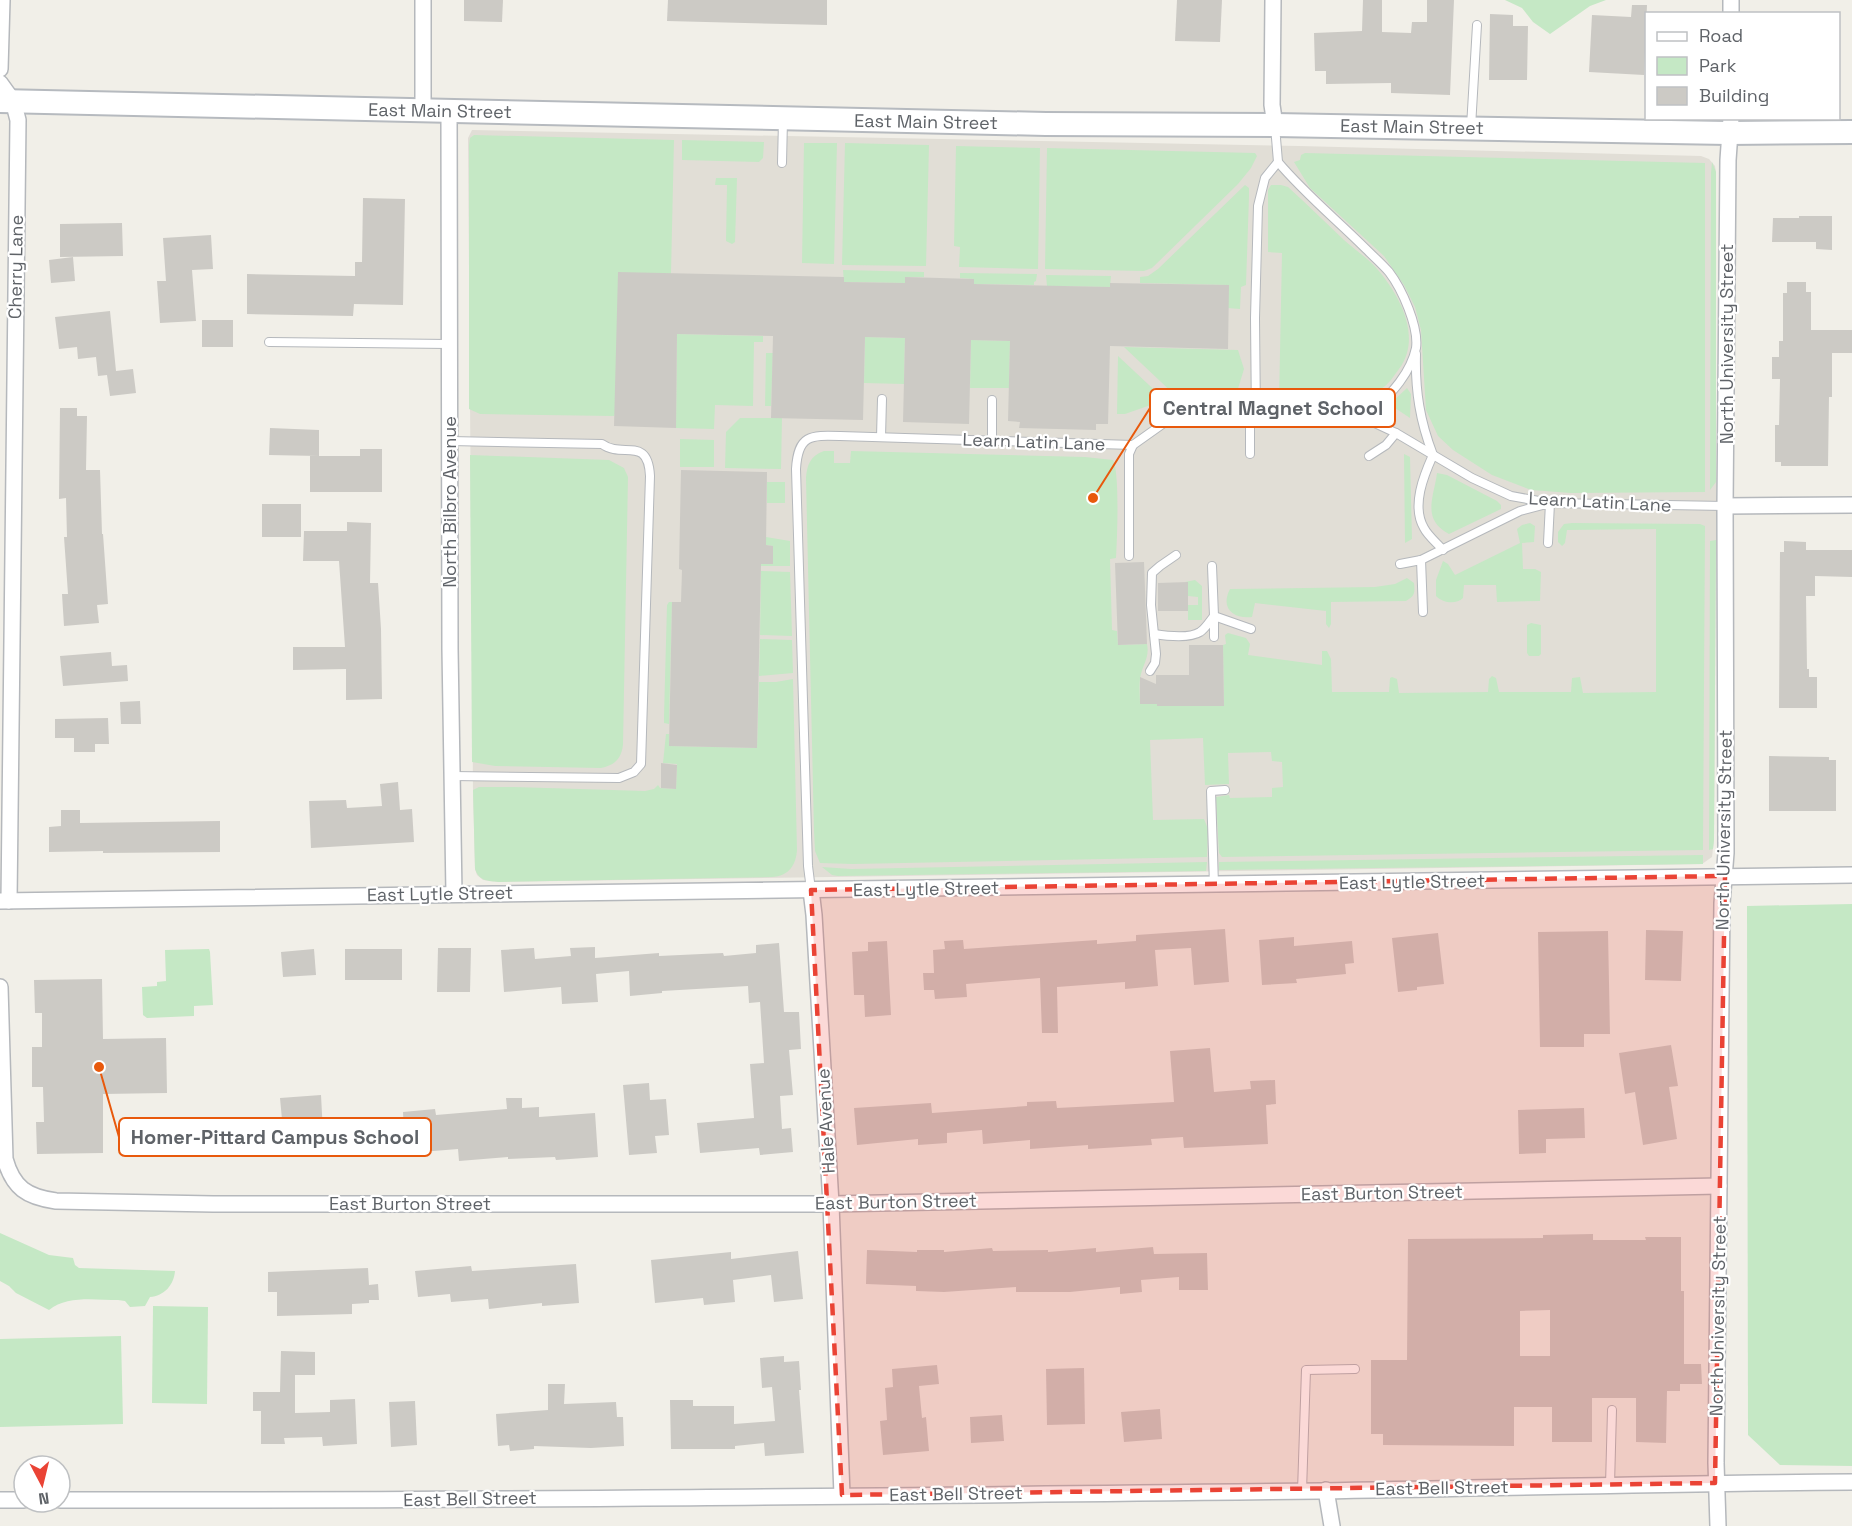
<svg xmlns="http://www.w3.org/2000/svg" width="1852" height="1526" viewBox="0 0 1852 1526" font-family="'Space Grotesk',sans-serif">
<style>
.education{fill:#e1ded6}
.green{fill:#c5e8c5}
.building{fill:#cccac5;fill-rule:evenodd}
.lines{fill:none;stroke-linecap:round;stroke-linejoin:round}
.lane-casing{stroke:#b5b8bc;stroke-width:10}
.street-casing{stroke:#b5b8bc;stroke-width:18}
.secondary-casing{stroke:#b6babf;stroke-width:26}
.lane{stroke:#fff;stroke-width:8}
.street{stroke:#fff;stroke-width:15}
.secondary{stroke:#fff;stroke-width:22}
.marked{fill:#ea4335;fill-opacity:0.2;stroke:#ea4335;stroke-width:4.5;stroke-dasharray:12 8;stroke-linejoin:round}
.labels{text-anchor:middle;stroke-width:4.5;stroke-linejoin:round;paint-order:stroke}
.street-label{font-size:18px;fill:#5f6368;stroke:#fff}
.leader{fill:none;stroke:#e8590c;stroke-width:2}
.callout-dot{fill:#e8590c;stroke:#fff;stroke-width:2}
.callout{fill:#fff;stroke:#e8590c;stroke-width:2}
.callout-label{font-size:20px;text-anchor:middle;font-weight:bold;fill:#5f6368}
</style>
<rect width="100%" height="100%" fill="#f1efe8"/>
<polygon class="education" points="472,130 1299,146 1701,156 1709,159 1715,166 1716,172 1716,540 1714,840 1712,857 1702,864 499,882 483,880 477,875 475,869 473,790 468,138"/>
<g class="green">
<polygon points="1505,0 1606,0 1590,6 1550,34 1533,22 1522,8"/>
<polygon points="474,135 674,140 671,273 614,416 480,414 469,409 469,145 470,138"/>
<polygon points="682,140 764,142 763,158 759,162 682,160"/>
<polygon points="804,143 837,143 834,264 802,263"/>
<polygon points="845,143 929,145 926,266 842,265"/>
<polygon points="956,146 1040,148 1038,269 959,267 960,247 954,246"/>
<polygon points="1047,148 1255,153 1257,156 1251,168 1238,184 1152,268 1144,271 1045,269"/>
<polygon points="1305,153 1705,163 1705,492 1571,493 1531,490 1492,475 1453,450 1438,436 1426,410 1421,330 1415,307 1404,285 1384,256 1310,188 1294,162 1300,160 1301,155"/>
<polygon points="1712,162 1716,172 1716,482 1710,490 1711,173"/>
<polygon points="716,178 737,178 735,242 732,244 726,241 727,185 715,185"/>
<polygon points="1245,185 1249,188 1249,196 1246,285 1241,287 1240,309 1228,308 1228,285 1140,283 1140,277 1148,276 1158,269"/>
<path d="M 1271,185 L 1281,185 L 1288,187 C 1307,204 1325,222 1344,240 C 1355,250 1369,259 1378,270 C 1401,297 1422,338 1399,369 C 1393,377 1389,384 1381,389 C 1355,406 1308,409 1279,402 L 1282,253 L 1268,252 L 1268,190 Z"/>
<polygon points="843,270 924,272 924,277 905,277 905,283 844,282"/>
<polygon points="960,273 1037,274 1036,281 1034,282 1034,285 974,284 974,279 960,278"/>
<polygon points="1046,275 1111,276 1110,287 1047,286"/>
<polygon points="677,334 763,336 763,342 754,342 753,406 715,405 714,429 676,428"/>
<polygon points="865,337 905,338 904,384 864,383"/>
<polygon points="971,340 1010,341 1009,388 970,388"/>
<polygon points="1124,347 1238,350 1244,369 1237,392 1233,399 1178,398"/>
<polygon points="766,353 773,353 771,406 765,406"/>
<polygon points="1118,356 1165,400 1125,414 1117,414"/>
<polygon points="1407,388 1411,394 1410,418 1395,408 1393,401"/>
<polygon points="740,418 782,418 781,469 725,468 726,432"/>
<polygon points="680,439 714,440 714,467 680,467"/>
<path d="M 824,451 L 834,451 L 834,463 L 850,463 L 851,451 L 1085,457 L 1113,460 C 1120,472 1117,541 1116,558 L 1110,559 L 1112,630 L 1117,631 L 1118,645 L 1147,644 C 1150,658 1142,665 1140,679 C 1139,687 1140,696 1140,704 L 1157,704 L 1157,706 L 1224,706 L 1223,645 L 1226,644 L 1225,635 L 1228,633 L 1246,638 L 1250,644 L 1248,655 L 1322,665 L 1322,651 L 1327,651 L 1331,659 L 1332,692 L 1389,692 L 1390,678 L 1392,677 L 1397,679 L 1399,693 L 1488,692 L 1489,679 L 1492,676 L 1496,678 L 1499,692 L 1571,692 L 1572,678 L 1580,677 L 1583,693 L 1656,692 L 1656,529 L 1567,530 L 1565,543 L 1562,546 L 1558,542 L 1558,532 L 1564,524 L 1572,523 L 1700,524 L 1705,526 L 1703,850 L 1222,857 L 1219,853 L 1216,797 L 1229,795 L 1230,798 L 1272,797 L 1272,788 L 1283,787 L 1282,762 L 1272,761 L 1271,752 L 1228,753 L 1229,784 L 1205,785 L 1203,738 L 1150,740 L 1153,820 L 1204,819 L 1208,829 L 1207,857 L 853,864 L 820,863 L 815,851 L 814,831 L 806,479 C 807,465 810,456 824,451 Z"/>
<polygon points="1404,454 1410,457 1412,539 1405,543"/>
<path d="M 470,455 L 609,460 L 624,468 L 628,477 L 623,745 C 621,759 615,765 601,768 L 495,766 L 472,762 Z"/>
<path d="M 1437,473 L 1447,475 L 1497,501 L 1501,505 L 1501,509 L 1449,534 C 1421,519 1434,497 1437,473 Z"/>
<rect x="767" y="482" width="18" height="21"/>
<path d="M 1530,523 L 1535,526 L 1534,542 L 1522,543 L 1523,569 L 1535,569 L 1541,572 L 1540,601 L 1497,602 L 1496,585 L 1464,585 L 1463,598 C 1456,605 1443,603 1436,596 L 1436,580 L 1443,561 L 1448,564 L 1455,575 L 1520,543 L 1517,529 L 1522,525 Z"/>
<polygon points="766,537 790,541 790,566 761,566 761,564 773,564 773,546 766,545"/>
<polygon points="1716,540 1714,840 1713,849 1709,850 1710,541"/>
<polygon points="761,571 790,572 792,636 760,635"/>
<path d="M 1407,578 L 1414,583 C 1415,593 1415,596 1406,601 L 1331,602 L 1331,624 L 1329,628 L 1326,624 L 1326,611 L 1255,603 L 1252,617 C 1233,619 1220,608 1230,589 L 1375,587 L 1395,584 Z"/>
<polygon points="1195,580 1202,586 1202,620 1188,620 1188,605 1198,605 1198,597 1188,596 1188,583 1185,582"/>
<polygon points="669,602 672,602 669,724 664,723 664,716 667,605"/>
<polygon points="1531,623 1541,625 1541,654 1539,656 1529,656 1527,653 1527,625"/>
<polygon points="760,639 792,640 793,673 759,676"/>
<path d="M 793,679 L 797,850 C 796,865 789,876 772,877 L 499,882 C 488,881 479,881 475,869 L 473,790 L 479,787 L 514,787 L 645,791 L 654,789 L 658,785 L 660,788 L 676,789 L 677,764 L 663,763 L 666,734 L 669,734 L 669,746 L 757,748 L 759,682 L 776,682 Z"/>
<polygon points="1703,855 1703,864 1219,870 1219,862"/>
<polygon points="1207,862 1206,871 838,876 832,875 822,867 851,869"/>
<polygon points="1852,904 1852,1466 1780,1465 1748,1435 1747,906"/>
<polygon points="209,949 210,952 213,1005 194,1006 194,1016 147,1018 143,1015 142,987 157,986 157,982 166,981 165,950"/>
<path d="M 0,1233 L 49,1255 L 73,1258 L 75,1265 L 79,1268 L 175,1271 C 174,1285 164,1296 150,1297 L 145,1306 L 130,1307 L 125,1301 L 118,1300 C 96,1300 67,1295 49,1310 L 16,1293 L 9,1286 L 0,1281 Z"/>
<polygon points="153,1306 208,1307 207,1404 152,1403"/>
<polygon points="121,1336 123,1424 0,1427 0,1339"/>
</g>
<g class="building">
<polygon points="464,0 503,0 502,22 464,21"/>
<polygon points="668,0 827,0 827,25 667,21"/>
<polygon points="1177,0 1222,0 1220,42 1175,41"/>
<polygon points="1363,0 1382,0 1382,32 1411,33 1412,22 1427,22 1427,0 1454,0 1450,95 1391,93 1391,83 1326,84 1326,71 1315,71 1314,33 1362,31"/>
<polygon points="1632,5 1647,5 1644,75 1589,72 1592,15 1631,17"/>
<polygon points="1490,14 1513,15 1513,26 1528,26 1527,80 1489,80"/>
<polygon points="363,198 405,199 403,305 354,304 353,316 247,314 247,274 355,276 355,262 362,262"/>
<polygon points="1799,216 1832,216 1832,250 1816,249 1816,242 1772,242 1773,218 1799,218"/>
<polygon points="122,223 123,256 60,257 60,224"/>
<polygon points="211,235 213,269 192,270 196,321 160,323 157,281 166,281 163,238"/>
<polygon points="73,257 75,281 51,283 49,260"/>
<polygon points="618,272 844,277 844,282 905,283 905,277 974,279 974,284 1110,287 1110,283 1229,285 1228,349 1110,346 1108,424 1096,424 1096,430 1019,428 1020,422 1008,421 1010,341 971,340 969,424 903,422 905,338 865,337 863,420 771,418 773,336 677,334 676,428 614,426"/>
<polygon points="1787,282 1806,282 1806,292 1811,292 1811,330 1852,330 1852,353 1832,353 1832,397 1829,397 1828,466 1781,466 1781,462 1775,462 1775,425 1779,425 1780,379 1772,379 1772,357 1779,357 1779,341 1783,341 1783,293 1787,293"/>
<polygon points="110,311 116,371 133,369 136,393 110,396 107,375 98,376 96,357 78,359 77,347 59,349 55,317"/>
<rect x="202" y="320" width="31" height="27"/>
<polygon points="60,408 77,408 77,416 87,416 86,470 100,470 102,534 103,534 108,604 97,605 99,623 64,626 62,594 68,594 64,537 67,537 66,498 59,499"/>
<polygon points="270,428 319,430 319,456 269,455"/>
<polygon points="360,449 382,449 382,492 310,492 310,456 360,456"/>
<polygon points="681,470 767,472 766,545 773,546 773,564 761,564 757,748 669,746 672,602 681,602 682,570 679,569"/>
<rect x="262" y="504" width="39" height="33"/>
<polygon points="347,522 371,523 370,583 378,583 381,629 382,699 346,700 346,669 293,670 293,647 345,647 339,561 303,561 304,531 347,531"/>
<polygon points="1784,541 1806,542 1806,550 1852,550 1852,577 1815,576 1815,596 1806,596 1807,669 1809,669 1809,677 1817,677 1817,708 1779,708 1780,552 1784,552"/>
<polygon points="1144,562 1147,644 1118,645 1115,563"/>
<polygon points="1188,582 1188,611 1158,611 1158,583"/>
<polygon points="1189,645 1223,645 1224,706 1157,706 1157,704 1140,704 1140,677 1156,684 1156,675 1189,675"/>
<polygon points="111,652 112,666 127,665 128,681 63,686 60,656"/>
<polygon points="140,701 141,724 121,724 120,702"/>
<polygon points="108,718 109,744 95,744 95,752 74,752 74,738 55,738 55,719"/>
<polygon points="1769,756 1829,757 1829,760 1836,760 1836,811 1769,811"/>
<polygon points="661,763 677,765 676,789 661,788"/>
<polygon points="398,782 400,810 412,809 414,842 311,848 309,801 346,800 347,808 382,806 380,784"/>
<polygon points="61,810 80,810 80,823 220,821 220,852 103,853 103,851 49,852 49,827 61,826"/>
<polygon points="1225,929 1229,982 1194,985 1191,948 1155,950 1158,986 1125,989 1125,982 1057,987 1058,1033 1042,1033 1040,978 966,984 967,997 935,999 934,990 924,990 923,973 934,973 933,950 945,949 944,941 963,940 964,949 1097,940 1097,944 1136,941 1136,935"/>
<polygon points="1646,930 1683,931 1681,981 1645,980"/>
<polygon points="1608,931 1610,1034 1584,1034 1584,1047 1540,1047 1538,932"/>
<polygon points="1438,933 1444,984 1417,987 1417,990 1398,992 1392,938"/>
<polygon points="1294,937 1294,946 1352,941 1354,963 1345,964 1346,974 1296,979 1297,983 1262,985 1259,940"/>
<polygon points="887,941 891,1015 865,1017 864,995 854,995 852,952 868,951 868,942"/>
<polygon points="779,943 784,1012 799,1012 801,1049 789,1050 793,1095 780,1096 782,1129 791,1128 793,1152 760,1155 759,1148 700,1153 697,1123 754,1118 750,1064 764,1063 760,1002 749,1003 748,986 662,991 662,993 630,996 629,971 596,974 598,1002 562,1004 561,987 504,992 501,950 534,948 535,959 571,956 570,948 595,947 595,958 659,953 659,956 723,953 724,956 756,953 756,945"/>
<polygon points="438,948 471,948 470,992 437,992"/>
<polygon points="314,949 316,975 283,977 281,952"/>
<rect x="345" y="949" width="57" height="31"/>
<polygon points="102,979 103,1039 166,1038 167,1093 103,1094 103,1153 37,1154 36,1122 44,1122 43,1087 32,1087 32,1047 42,1047 42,1013 35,1013 34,980"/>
<polygon points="1671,1045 1678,1086 1669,1087 1677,1139 1643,1145 1635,1092 1625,1094 1619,1053"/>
<polygon points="1210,1048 1214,1092 1251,1089 1250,1081 1275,1080 1276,1104 1266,1105 1268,1144 1184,1148 1183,1137 1151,1139 1152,1145 1088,1149 1088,1145 1030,1149 1030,1140 983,1144 982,1130 947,1133 947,1143 918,1145 918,1139 857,1145 854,1108 931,1103 932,1113 1027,1106 1027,1102 1056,1101 1057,1108 1174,1102 1170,1051"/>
<polygon points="649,1083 650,1100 666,1099 669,1135 655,1136 657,1153 629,1155 623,1085"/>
<polygon points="321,1095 324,1151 260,1156 258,1131 283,1130 280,1098"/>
<polygon points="506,1098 522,1098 522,1108 539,1107 539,1117 595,1113 598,1157 556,1160 555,1157 508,1159 508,1157 459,1161 458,1149 397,1154 395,1133 404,1132 403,1112 435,1109 436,1115 507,1109"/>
<polygon points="1584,1108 1585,1138 1546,1139 1546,1153 1519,1154 1518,1110"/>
<path d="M 1593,1234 L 1593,1240 L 1646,1240 L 1645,1237 L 1681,1237 L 1681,1291 L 1684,1291 L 1684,1364 L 1701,1364 L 1702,1384 L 1680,1384 L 1680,1391 L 1667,1391 L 1666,1443 L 1636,1442 L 1636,1398 L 1592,1398 L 1592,1442 L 1552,1442 L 1552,1407 L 1514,1407 L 1514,1446 L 1383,1445 L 1383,1434 L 1371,1434 L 1371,1360 L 1407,1360 L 1408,1239 L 1543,1238 L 1543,1235 ZM 1550,1310 L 1550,1356 L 1520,1356 L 1520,1311 Z"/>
<polygon points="1153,1247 1154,1254 1207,1253 1208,1290 1179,1290 1179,1277 1141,1280 1142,1292 1120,1294 1120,1287 1070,1292 1016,1292 1016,1287 944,1292 916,1291 916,1286 866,1284 867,1250 917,1252 917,1250 944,1250 944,1252 992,1248 993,1251 1048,1250 1048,1252 1096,1248 1096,1252"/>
<polygon points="798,1251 803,1299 774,1302 771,1275 733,1280 735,1302 704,1305 703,1298 655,1303 651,1260 731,1252 731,1259"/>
<polygon points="576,1264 579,1303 542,1306 542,1303 489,1309 488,1299 451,1302 450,1294 418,1297 415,1271 471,1266 472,1271"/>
<polygon points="368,1268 369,1285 378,1284 379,1300 369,1300 369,1303 352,1304 352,1314 277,1316 277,1292 268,1292 268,1272"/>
<polygon points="281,1351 315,1352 315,1375 295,1375 295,1413 330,1412 330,1400 355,1399 357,1444 323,1446 322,1437 284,1438 285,1444 261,1444 261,1411 253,1411 253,1392 280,1392"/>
<polygon points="784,1356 784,1362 799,1361 801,1390 799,1390 804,1453 765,1456 764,1443 735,1446 735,1449 671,1449 670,1400 693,1400 693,1406 734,1406 734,1424 775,1421 772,1387 762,1388 760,1358"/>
<polygon points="937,1365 939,1384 919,1386 922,1418 926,1417 929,1451 883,1455 880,1421 887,1420 885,1388 893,1387 892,1369"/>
<polygon points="1084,1368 1085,1424 1047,1425 1046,1369"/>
<polygon points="548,1384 565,1384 564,1404 616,1402 617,1417 623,1417 624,1446 591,1448 534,1446 534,1449 510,1451 509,1445 498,1446 496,1414 548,1410"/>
<polygon points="415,1401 417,1445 391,1447 389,1402"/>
<polygon points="1160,1409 1162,1439 1124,1442 1121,1412"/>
<polygon points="1002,1415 1004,1441 971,1443 970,1417"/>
</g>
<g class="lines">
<defs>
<g id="lane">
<polyline points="1471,127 1477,25"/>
<path d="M 1278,162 C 1305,194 1337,220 1366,249 C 1374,257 1382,264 1389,272 C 1402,289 1419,327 1416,348 C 1410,377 1385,399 1366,419"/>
<polyline points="782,163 783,120"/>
<polyline points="269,342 449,344"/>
<path d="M 1416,354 C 1415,391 1420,421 1433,455 C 1424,475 1411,506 1424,528 C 1428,536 1437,543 1443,550"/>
<polyline points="1250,419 1250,454"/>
<polyline points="1256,419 1255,318 1258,206 1265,178 1278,162 1275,126"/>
<polyline points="881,437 882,399"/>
<path d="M 450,441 L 602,444 C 622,459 648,435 650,476 L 641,764 L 634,772 L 619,778 L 452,776"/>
<polyline points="992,441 992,400"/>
<polyline points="1369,456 1386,445 1396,433"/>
<polyline points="1129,556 1129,454 1133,445"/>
<polyline points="1421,560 1423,612"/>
<polyline points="1400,564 1421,560 1520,511 1550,503 1548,543"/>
<polyline points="1212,566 1214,616 1251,629"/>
<polyline points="1214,616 1214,637"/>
<path d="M 1154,634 C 1167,636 1189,639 1200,632 C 1205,629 1210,621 1214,616"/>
<polyline points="1150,671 1155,663 1156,654 1151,605 1152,573 1160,566 1176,555"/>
<polyline points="1214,885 1211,791 1225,790"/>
<path d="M 811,890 L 808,866 L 796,469 C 798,435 810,435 840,436 L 1133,445 L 1164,423 L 1193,417 L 1250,419 L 1366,419 L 1396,433 L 1472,478 L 1511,496 L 1550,503 L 1725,506"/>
<polyline points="1610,1485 1612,1410"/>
<polyline points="1302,1491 1306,1370 1355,1369"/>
</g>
<g id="street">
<polyline points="423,0 423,111"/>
<polyline points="1273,0 1272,105 1275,125"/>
<polyline points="1731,0 1731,14"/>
<polyline points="0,69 2,0"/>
<polyline points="0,83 13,101 18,120 9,901"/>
<polyline points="449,111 450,649 454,894"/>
<polyline points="1725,506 1852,505"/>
<polyline points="811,890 814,915 831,1204 842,1495"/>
<polyline points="0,901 1852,875"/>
<path d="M 0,987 L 5,1159 C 13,1188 27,1197 56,1201 L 213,1204 L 831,1204 L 1719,1186"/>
<polyline points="1326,1490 1332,1526"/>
<polyline points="0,1500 24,1500"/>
<path d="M 60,1500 C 480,1501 901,1496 1321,1491 C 1498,1488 1675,1483 1852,1482"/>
<polyline points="1718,1526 1716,1463 1722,903 1726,853 1725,506 1728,160 1731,118"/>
</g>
<polyline id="secondary" points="0,101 1046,124 1275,125 1728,133 1852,132"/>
</defs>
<use href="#lane" class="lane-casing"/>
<use href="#street" class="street-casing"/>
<use href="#secondary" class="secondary-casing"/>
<use href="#lane" class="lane"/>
<use href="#street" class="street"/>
<use href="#secondary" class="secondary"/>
</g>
<path class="marked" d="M 1725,876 L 1715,1483 L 842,1495 L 811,890 Z"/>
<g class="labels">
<g class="street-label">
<text transform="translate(440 111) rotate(1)" y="6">East Main Street</text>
<text transform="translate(926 122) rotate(1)" y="6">East Main Street</text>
<text transform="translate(1412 127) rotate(1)" y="6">East Main Street</text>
<text transform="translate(16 267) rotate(-89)" y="6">Cherry Lane</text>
<text transform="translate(1727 344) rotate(-90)" y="6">North University Street</text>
<text transform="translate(1034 442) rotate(2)" y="6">Learn Latin Lane</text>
<text transform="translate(450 502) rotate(-90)" y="6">North Bilbro Avenue</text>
<text transform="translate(1600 502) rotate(3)" y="6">Learn Latin Lane</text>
<text transform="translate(1724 830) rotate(-89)" y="6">North University Street</text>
<text transform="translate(1412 882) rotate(-1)" y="6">East Lytle Street</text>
<text transform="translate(926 889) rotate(-1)" y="6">East Lytle Street</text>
<text transform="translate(440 894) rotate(-1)" y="6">East Lytle Street</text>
<text transform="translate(826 1121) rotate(-93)" y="6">Hale Avenue</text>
<text transform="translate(1382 1193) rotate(-1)" y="6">East Burton Street</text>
<text transform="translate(896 1202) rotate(-1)" y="6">East Burton Street</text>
<text x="410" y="1210">East Burton Street</text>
<text transform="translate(1718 1316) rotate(-89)" y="6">North University Street</text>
<text transform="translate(1442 1488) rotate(-1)" y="6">East Bell Street</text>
<text transform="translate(956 1494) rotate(-1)" y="6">East Bell Street</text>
<text transform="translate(470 1499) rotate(-1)" y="6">East Bell Street</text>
</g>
</g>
<path class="leader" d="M1093 498L1150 408M99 1067L119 1137"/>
<g class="callout-dot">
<circle cx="1093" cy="498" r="6"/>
<circle cx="99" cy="1067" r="6"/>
</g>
<g class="callout">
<rect x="1150" y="389" width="245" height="38" rx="6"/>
<rect x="119" y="1118" width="312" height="38" rx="6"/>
</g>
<g class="callout-label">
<text x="1273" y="415">Central Magnet School</text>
<text x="275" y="1144">Homer-Pittard Campus School</text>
</g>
<rect x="1645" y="12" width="195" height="108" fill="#ffffff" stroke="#bfc1c3" stroke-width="1.5"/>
<rect x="1657" y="32" width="30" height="9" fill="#ffffff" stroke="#bfc1c3" stroke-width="1.5"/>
<text x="1699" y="42" font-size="18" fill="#5f6368">Road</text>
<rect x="1657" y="57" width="30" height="18" fill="#c5e8c5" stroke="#bfc1c3" stroke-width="1.5"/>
<text x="1699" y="72" font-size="18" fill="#5f6368">Park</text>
<rect x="1657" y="87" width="30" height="18" fill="#cccac5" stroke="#bfc1c3" stroke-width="1.5"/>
<text x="1699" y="102" font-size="18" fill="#5f6368">Building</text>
<g transform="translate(42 1484) rotate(173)"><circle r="28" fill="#ffffff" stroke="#bfc1c3" stroke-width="1.5"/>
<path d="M0-4.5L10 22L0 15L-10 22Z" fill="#ea4335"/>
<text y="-9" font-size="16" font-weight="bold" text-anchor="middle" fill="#5f6368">N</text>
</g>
</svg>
